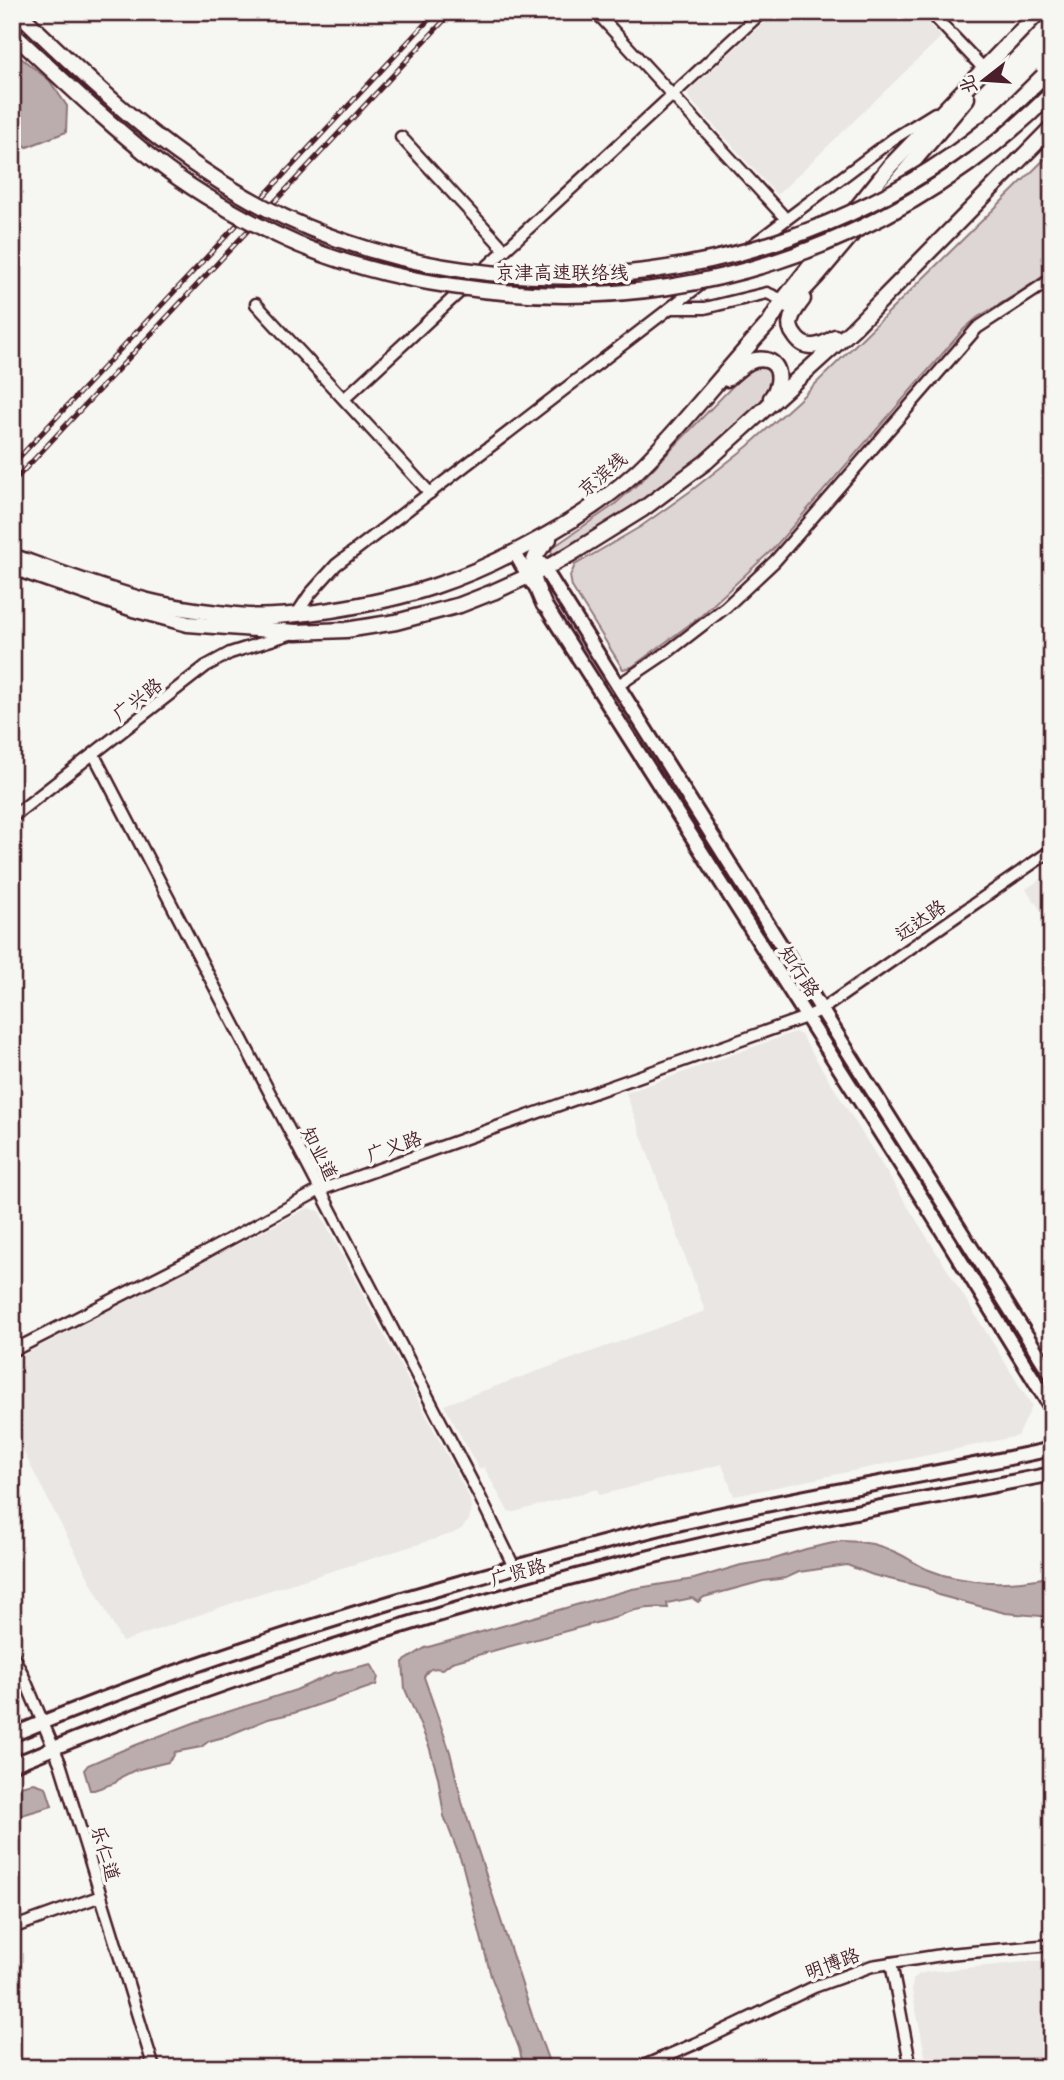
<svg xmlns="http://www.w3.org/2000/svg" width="1064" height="2080" viewBox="0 0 1064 2080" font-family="'Balsamiq Sans','LXGW WenKai TC',sans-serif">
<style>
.built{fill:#e9e6e3}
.green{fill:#ddd6d5;stroke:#947a80;stroke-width:2}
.water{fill:#bbadae;stroke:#8e747a;stroke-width:2}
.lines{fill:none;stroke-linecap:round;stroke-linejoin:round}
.minor-casing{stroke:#4a1f2b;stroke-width:15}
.major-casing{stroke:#4a1f2b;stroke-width:18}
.highway-casing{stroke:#4a1f2b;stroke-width:19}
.minor{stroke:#f6f6f2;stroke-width:10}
.major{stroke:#f6f6f2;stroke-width:12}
.highway{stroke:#f6f6f2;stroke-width:14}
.rail-casing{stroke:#4a1f2b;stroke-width:5}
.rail{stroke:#f6f6f2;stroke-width:2.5;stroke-dasharray:8;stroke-linecap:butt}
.highway-bridge-casing{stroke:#4a1f2b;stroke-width:19;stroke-linecap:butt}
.highway-bridge{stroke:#f6f6f2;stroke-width:14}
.labels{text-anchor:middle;stroke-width:7;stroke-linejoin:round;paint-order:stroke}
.street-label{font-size:19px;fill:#4a1f2b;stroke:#f6f6f2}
</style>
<rect width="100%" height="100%" fill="#f6f6f2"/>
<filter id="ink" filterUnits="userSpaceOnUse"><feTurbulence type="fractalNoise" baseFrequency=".0143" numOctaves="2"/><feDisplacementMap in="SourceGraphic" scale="14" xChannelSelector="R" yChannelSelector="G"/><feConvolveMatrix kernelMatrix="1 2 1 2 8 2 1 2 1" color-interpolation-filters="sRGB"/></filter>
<g filter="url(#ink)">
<g class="built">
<polygon points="775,12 918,12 941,37 777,195 689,98 688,94 690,90"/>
<polygon points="1052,872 1052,926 1026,889"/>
<polygon points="795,1032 801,1035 1032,1406 1018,1436 734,1496 722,1464 600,1495 597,1489 514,1512 508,1511 484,1467 479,1469 444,1405 705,1311 626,1093"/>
<polygon points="308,1208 319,1211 470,1499 471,1510 469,1520 461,1529 454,1533 261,1593 122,1642 12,1430 12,1361"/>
<polygon points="1036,1961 1052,1961 1052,2068 928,2068 912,1990 913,1980 918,1975 927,1972"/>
</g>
<g class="green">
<polygon points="1052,152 1052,270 1020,292 978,317 964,329 773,549 701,616 632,667 623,669 572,587 570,576 575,565 640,527 692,490 748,446 798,401"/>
<polygon points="761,365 771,372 774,378 769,393 712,448 642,500 583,538 554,554 551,552 552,548 614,505 641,481 749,369"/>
</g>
<g class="water">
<polygon points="12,51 49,80 67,106 66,132 27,147 12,135"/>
<path d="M 842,1541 C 860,1541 879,1544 895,1552 C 907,1557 917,1565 929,1570 C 965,1585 1014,1585 1052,1576 L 1052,1617 L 1005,1613 L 938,1595 L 927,1588 L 873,1575 L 847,1565 L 799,1572 L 786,1578 L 763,1581 L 704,1597 L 698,1602 L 692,1598 L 667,1603 L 668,1608 C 648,1606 632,1609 614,1618 L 452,1662 L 443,1669 C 433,1667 428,1668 424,1677 L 450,1752 L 462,1802 L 531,2012 L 551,2068 L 524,2068 L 519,2048 L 491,1976 L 462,1863 L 444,1816 L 438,1777 L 429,1746 L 405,1689 L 403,1662 L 425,1648 L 632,1589 L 694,1579 L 741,1565 L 771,1560 L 806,1549 Z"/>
<polygon points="371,1664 378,1677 376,1685 294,1713 268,1719 224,1737 209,1741 201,1747 175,1752 173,1757 168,1762 135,1770 121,1777 115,1783 94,1790 90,1790 84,1770 88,1765 123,1750 196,1722 296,1690 334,1673"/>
<polygon points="34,1783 46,1787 52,1806 12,1818 12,1791 20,1786"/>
</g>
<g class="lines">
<defs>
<g id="minor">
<polyline points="596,12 786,219"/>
<polyline points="930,12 985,70"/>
<polyline points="401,137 505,250"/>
<polyline points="751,246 893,139 935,113"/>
<polyline points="256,304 430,493"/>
<polyline points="671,308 705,308 767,293 783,300"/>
<polyline points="344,399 762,12"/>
<polyline points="296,615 310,594 336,565 739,255"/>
<polyline points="617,686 669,651 726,607 775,561 977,328 1052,279"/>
<polyline points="94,755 480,1497 514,1567"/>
<polyline points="12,817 206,666 230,653 290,634"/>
<polyline points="12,1351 195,1258 320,1190 806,1017 821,1010 1052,850"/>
<polyline points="12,1654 22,1673 60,1763 154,2068"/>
<polyline points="12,1928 101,1896"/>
<polyline points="891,1963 911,2068"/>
<polyline points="639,2068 706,2039 814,1987 872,1966 948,1954 1052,1945"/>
</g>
<g id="major">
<polyline points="515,553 532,583"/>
<polyline points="540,562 1052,1376"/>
<polyline points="541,599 925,1203 1052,1409"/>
<path d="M 12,1735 C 160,1673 315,1623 469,1580 C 544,1559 619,1537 695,1520 C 813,1493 933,1475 1052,1449"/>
<path d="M 12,1765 C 216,1680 428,1613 642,1559 C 777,1525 915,1501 1052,1474"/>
</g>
<g id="highway">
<path d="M 803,299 C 799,305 793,312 791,319 C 789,325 791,331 795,336 C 805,352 822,346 835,337"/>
<polyline points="789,306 816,277 967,98"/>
<path d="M 727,379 C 735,373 745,362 755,360 C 781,355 784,382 771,398"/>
<path d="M 12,556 C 57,572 102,589 148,601 C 176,608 207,612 236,615 C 268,619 300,614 331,610 C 408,598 462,581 530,544 C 568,524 603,502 635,473 C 652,458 667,440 682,423 C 711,390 739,356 769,323 L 783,300 L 890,166 L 1039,12"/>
<polyline points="12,567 133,609 188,624 296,632 346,630 396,622 460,605 493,592 544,569 569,555 643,509 706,462 853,329 1052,127"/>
<path d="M 544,605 C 532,577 524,563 549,539"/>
</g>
</defs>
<use href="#minor" class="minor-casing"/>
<use href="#major" class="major-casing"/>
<use href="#highway" class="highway-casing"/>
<use href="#minor" class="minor"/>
<use href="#major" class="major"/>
<use href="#highway" class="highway"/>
<defs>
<g id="rail">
<polyline points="12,465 436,12"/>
<polyline points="12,483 452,12"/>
</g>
</defs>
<use href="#rail" class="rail-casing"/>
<use href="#rail" class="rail"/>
<defs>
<g id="highway-bridge">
<path d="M 18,12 C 99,91 181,168 284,217 C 510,323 795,284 988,128 C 1007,112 1025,94 1043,76"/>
<path d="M 12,33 C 60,77 106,122 157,162 C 192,190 233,213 273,233 C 330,261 390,277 453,286 C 674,321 893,250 1052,93"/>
</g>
</defs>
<use href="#highway-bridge" class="highway-bridge-casing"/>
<use href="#highway-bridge" class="highway-bridge"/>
</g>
</g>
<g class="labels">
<g class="street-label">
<text x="562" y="279">京津高速联络线</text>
<text transform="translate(602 474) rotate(-40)" y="7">京滨线</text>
<text transform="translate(137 699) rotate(-38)" y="7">广兴路</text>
<text transform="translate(920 920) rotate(-35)" y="7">远达路</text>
<text transform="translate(800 971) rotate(57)" y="7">知行路</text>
<text transform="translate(394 1146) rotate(-19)" y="7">广义路</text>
<text transform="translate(320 1153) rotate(63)" y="7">知业道</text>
<text transform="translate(518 1572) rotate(-16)" y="7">广贤路</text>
<text transform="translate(106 1853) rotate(73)" y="7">乐仁道</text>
<text transform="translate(832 1963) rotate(-20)" y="7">明博路</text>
</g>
</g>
<rect width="1064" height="2080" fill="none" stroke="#f6f6f2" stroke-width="42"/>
<rect x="21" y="21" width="1022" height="2038" fill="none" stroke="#4a1f2b" stroke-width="2.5" filter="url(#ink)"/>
<g transform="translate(984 80) rotate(253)" stroke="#f6f6f2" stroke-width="5" paint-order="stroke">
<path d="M0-5L12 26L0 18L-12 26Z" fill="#4a1f2b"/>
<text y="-10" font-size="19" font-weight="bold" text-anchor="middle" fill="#4a1f2b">北</text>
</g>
</svg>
